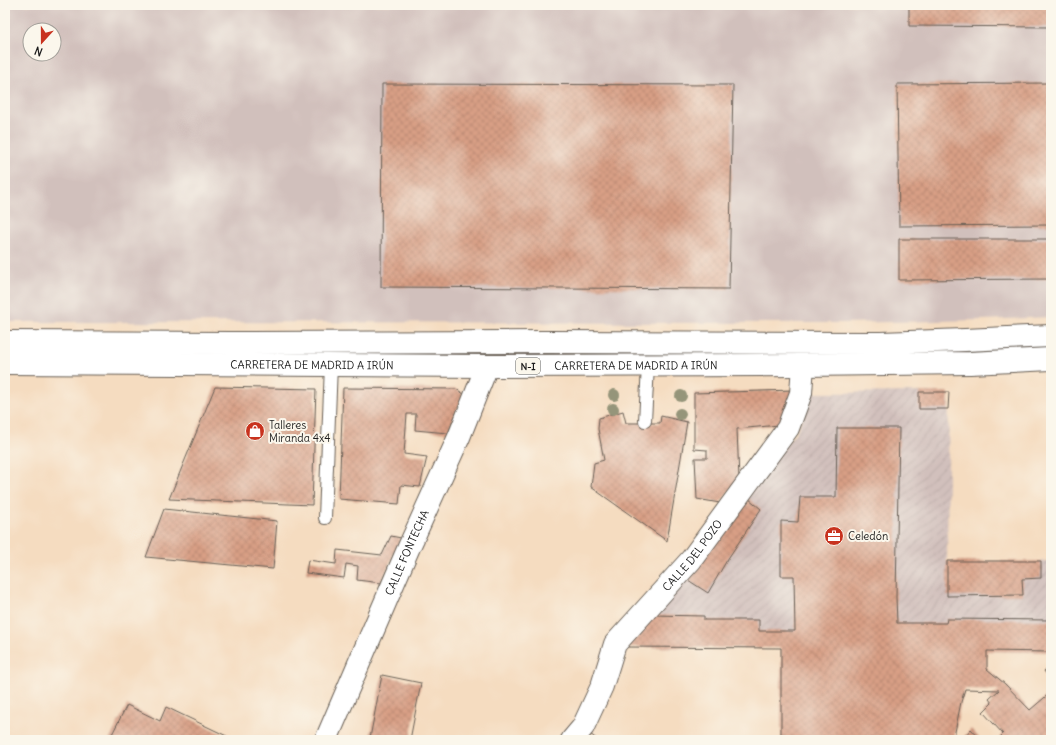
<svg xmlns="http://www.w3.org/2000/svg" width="1056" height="745" viewBox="0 0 1056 745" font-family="Delius,sans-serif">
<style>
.industrial{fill:url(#industrial-furrows)}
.railway{fill:#d1c0bc;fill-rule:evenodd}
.building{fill:url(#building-cross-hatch)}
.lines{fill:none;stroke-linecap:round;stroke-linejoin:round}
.lane-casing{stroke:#685f55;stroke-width:14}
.street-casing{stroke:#685f55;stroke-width:24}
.highway-casing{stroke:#685f55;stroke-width:24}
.lane{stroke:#fff;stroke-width:12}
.street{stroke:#fff;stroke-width:22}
.highway{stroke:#fff;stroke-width:22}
.tree{fill:#95957a}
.labels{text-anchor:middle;stroke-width:4;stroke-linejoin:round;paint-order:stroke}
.shield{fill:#fbf7ec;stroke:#5f5e5a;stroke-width:1}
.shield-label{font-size:10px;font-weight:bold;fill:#1c1c1c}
.street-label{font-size:11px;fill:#1c1c1c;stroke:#fbf7ec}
.poi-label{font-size:11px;fill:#1c1c1c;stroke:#fbf7ec;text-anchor:start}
</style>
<defs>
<pattern id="industrial-furrows" width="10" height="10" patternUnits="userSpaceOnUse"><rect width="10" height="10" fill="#d1c0bc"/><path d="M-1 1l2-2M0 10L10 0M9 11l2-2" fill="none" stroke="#b3a4a1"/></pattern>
<pattern id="building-cross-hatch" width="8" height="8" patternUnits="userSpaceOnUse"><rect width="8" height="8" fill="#d89f85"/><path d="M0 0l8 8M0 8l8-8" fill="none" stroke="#b98872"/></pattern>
</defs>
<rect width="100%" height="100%" fill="#fbf7ec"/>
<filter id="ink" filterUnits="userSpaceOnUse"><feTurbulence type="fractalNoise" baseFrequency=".025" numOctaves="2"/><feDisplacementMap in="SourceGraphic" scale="8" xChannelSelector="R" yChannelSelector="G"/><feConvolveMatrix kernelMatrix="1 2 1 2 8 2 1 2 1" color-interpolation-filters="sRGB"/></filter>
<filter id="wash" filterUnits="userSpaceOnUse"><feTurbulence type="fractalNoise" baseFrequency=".012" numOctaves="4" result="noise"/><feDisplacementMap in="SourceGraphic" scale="16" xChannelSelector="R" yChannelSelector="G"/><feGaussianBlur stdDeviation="0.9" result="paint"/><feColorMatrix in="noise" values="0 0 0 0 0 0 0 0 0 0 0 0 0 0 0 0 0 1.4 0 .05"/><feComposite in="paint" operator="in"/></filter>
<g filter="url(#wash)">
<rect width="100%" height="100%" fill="#f5dcc0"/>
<polygon class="industrial" points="919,392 949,392 947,561 1051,561 1051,652 781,648 625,647 797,431 812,393"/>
<path class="railway" d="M 5,5 L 1051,5 L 1051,317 L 984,320 L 844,323 L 5,322 ZM 30,30 L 54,30 L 54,54 L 30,54 Z"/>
<g id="blocks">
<g class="building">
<polygon points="909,5 1051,5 1051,27 909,26"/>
<polygon points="1051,83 1051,225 899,226 897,84"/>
<polygon points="382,84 733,85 729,289 381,287"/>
<polygon points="899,239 1051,239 1051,279 899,280"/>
<polygon points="215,387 316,389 312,505 169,499"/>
<polygon points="343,388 456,389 464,394 448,433 415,430 416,414 407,414 404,454 427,457 420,487 401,485 399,504 339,499"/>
<polygon points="794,390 779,425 737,429 739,479 720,503 697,499 695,458 707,458 707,450 694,449 694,393"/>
<polygon points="919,392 949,392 948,409 919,409"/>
<polygon points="623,411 626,423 660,423 661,416 687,422 667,541 591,487 594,463 604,460 598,429 599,418"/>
<polygon points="837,428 899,428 896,597 897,623 946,623 947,619 1051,620 1051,652 987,651 987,669 1005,684 1030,710 1051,692 1051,736 1046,740 997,740 1003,734 983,712 992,703 989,699 999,690 965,689 961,702 955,732 955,740 781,740 781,648 625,647 652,615 704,616 704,620 759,620 759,631 795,631 794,576 781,576 781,521 798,522 800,497 836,497"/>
<polygon points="748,498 761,509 727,560 708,593 688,580"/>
<polygon points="164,509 277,521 273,569 146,557"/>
<polygon points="391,536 401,538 381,583 357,580 358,566 346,564 344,578 306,573 308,560 336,564 337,550 382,555"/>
<polygon points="947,561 1041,561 1041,578 1022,579 1023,595 947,596"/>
<polygon points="1051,664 1051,680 1044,671"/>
<polygon points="382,675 421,683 410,740 383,740 370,738"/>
<polygon points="127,705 160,721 166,707 235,740 109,740"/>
<polygon points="971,729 981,740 962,740 962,739"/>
<polygon points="590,734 598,740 586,740"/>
</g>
</g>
</g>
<g filter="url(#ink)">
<use href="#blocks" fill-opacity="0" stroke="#685f55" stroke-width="1"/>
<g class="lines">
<defs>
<g id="lane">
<polyline points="645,421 648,366"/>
<polyline points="325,518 331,365"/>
</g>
<g id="street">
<path id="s1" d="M 326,740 L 409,547 L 459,437 L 487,366"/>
<path id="s2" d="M 572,740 L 583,727 L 602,686 L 615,644 L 691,560 L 788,428 L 801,393 L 803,365"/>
</g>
<g id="highway">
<polyline points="5,342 231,343 546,342 881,343 965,340 1051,336"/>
<path id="s3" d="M 5,363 L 487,366 L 803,365 L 970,363 L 1051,359"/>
</g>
</defs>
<use href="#lane" class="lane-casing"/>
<use href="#street" class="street-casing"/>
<use href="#highway" class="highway-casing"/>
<use href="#lane" class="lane"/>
<use href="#street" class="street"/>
<use href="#highway" class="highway"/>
</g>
<g class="tree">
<circle cx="614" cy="395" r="6"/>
<circle cx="681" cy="396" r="6"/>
<circle cx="613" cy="409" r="6"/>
<circle cx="680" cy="414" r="6"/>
</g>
</g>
<defs>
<symbol id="shop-disc" viewBox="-11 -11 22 22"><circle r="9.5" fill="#c8321e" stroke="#fbf7ec"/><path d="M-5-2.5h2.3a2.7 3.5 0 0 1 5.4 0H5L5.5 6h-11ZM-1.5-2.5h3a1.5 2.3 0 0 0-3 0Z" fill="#fff"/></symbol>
<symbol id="office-disc" viewBox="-11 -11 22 22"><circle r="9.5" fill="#c8321e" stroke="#fbf7ec"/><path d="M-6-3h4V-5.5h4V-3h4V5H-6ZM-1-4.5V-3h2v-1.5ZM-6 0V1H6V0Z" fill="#fff"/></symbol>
</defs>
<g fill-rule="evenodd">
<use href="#shop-disc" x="244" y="420" width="22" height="22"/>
<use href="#office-disc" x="823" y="525" width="22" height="22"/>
</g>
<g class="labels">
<rect class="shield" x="516" y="358" width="24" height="16" rx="3"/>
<g class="shield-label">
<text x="528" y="370">N-I</text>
</g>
<g class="street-label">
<text dy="4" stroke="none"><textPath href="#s3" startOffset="307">CARRETERA DE MADRID A IRÚN</textPath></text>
<text dy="4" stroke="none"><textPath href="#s3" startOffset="631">CARRETERA DE MADRID A IRÚN</textPath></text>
<text dy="4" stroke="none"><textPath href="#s1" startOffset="204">CALLE FONTECHA</textPath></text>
<text dy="4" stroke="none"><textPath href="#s2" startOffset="224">CALLE DEL POZO</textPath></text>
</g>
<g class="poi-label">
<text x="269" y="429">Talleres<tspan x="269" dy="13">Miranda 4x4</tspan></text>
<text x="848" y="540">Celedón</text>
</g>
</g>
<rect width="1056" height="745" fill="none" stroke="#fbf7ec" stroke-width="20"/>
<g transform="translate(42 42) rotate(201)"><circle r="19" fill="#fbf7ec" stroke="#a29f99"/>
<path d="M0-3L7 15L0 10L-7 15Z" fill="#c8321e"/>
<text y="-6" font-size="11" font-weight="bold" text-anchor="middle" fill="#1c1c1c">N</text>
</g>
</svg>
